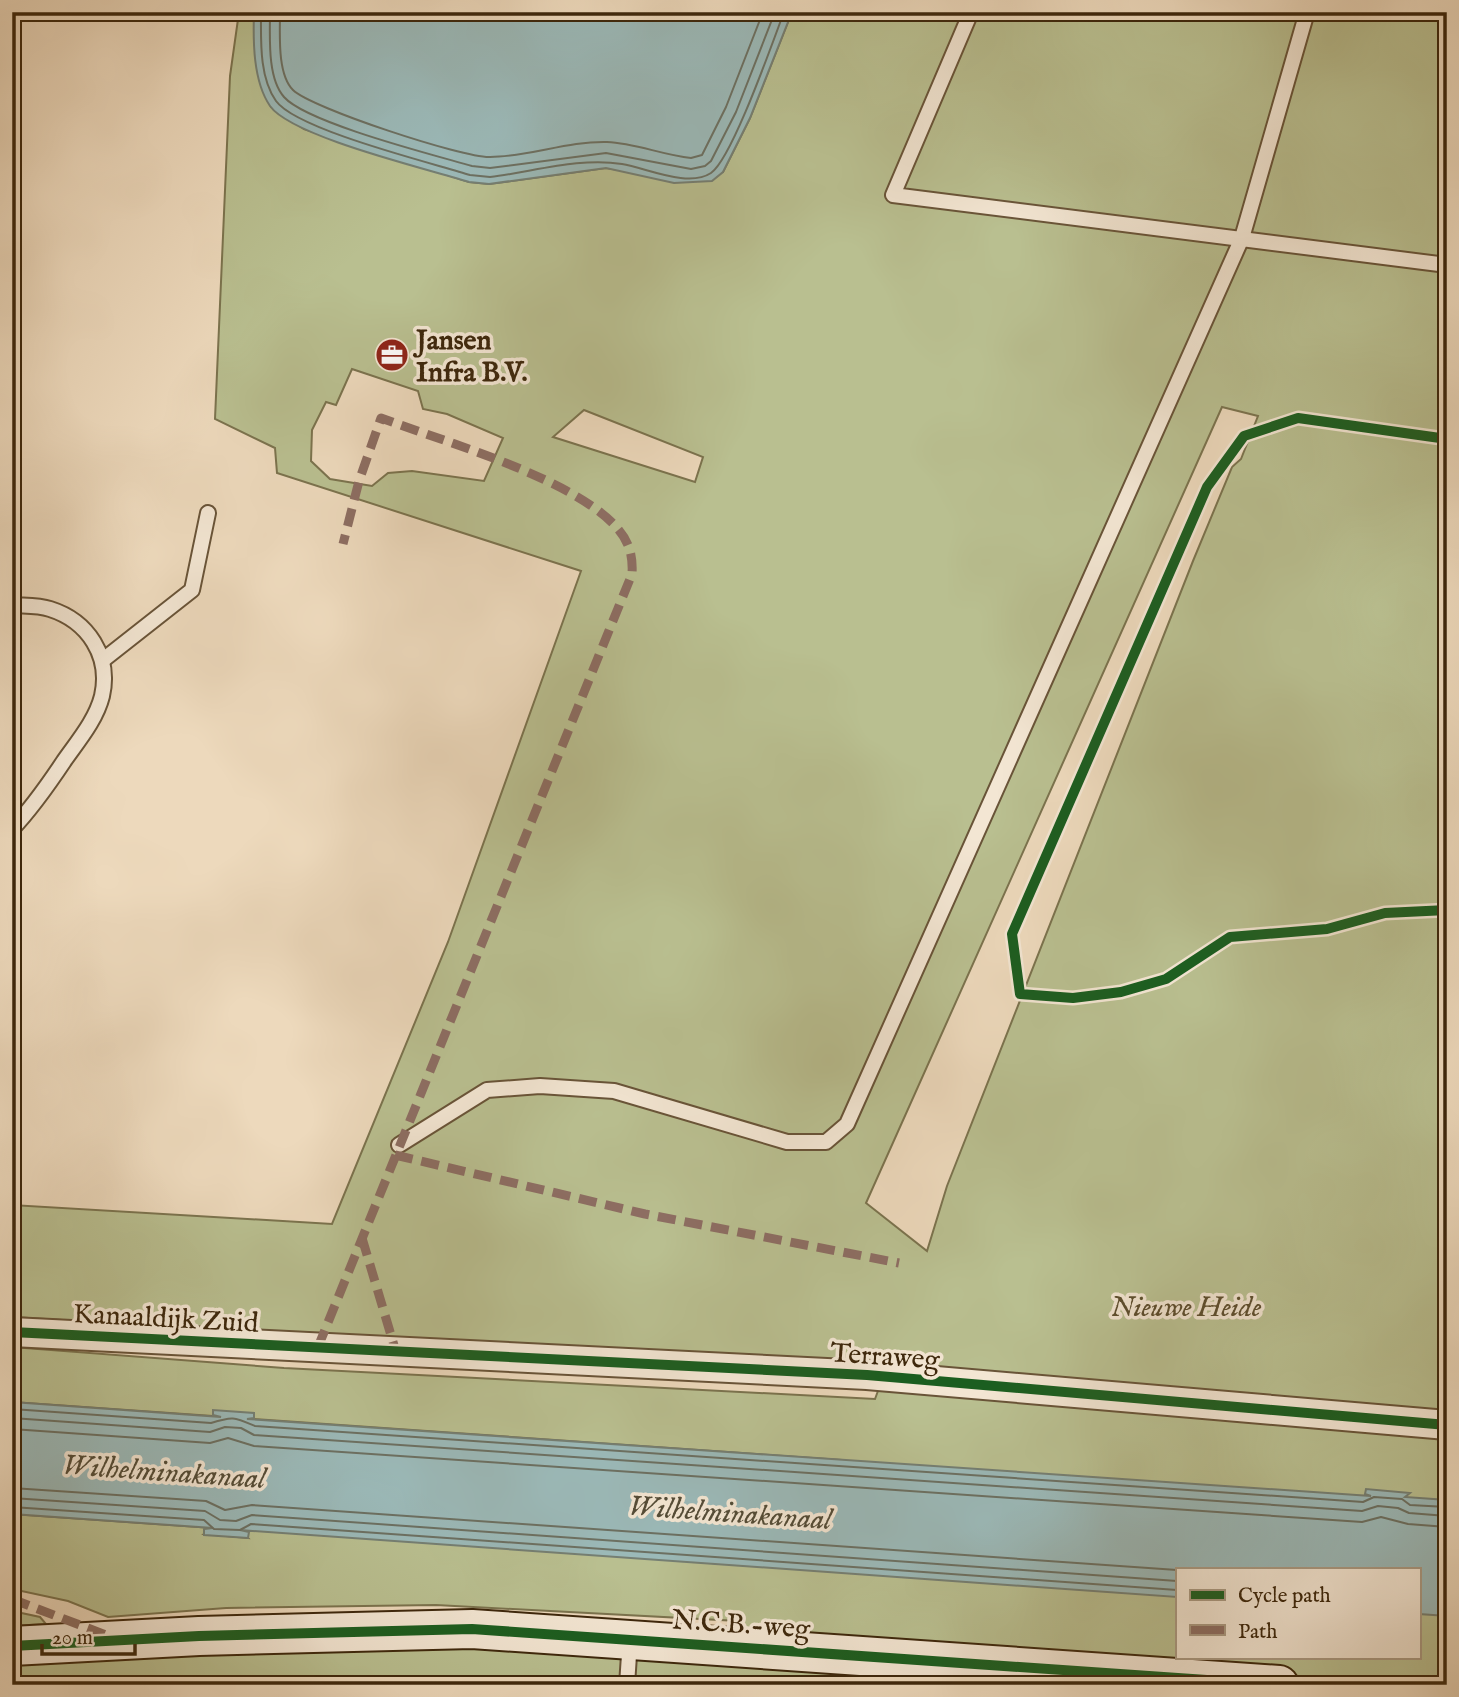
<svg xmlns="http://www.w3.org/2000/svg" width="1459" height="1697" viewBox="0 0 1459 1697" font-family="'IM FELL English',serif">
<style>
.green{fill:#b9bf90;stroke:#7b734e;stroke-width:2;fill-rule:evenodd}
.water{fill:#9bb9b8;stroke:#757f73;stroke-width:2}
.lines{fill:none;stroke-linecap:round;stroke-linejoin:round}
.shore{stroke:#6c7062;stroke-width:2}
.lane-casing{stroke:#695438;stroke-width:18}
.street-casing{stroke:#695438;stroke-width:32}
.secondary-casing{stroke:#3d270c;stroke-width:42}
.lane{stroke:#f3e6d3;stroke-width:14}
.street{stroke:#f3e6d3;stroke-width:28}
.secondary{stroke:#f3e6d3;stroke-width:38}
.quiet{stroke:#8d6e63;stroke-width:9;stroke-dasharray:18 9;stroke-linecap:butt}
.cycleway-casing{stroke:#f3e6d3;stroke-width:15}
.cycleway{stroke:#1b5e20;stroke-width:10}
.labels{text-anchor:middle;stroke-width:7;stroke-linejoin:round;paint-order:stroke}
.poi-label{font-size:28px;font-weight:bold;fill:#3d270c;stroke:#f3e6d3;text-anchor:start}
.park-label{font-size:28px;font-style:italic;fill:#5c4d2d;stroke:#f3e6d3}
.street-label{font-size:28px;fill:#3d270c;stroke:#f3e6d3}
.water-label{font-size:30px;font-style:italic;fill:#544c37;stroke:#f3e6d3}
</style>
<rect width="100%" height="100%" fill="#edd9bc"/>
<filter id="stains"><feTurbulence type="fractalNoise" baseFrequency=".00286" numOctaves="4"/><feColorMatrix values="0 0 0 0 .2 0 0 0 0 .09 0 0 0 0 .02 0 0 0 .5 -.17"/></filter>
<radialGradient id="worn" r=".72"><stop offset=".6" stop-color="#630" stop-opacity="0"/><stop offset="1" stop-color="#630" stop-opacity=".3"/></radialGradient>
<g class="green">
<path d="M 239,12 L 254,12 L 271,107 L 304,129 L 469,182 L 489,184 L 606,168 L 638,173 L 723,172 L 750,118 L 792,12 L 1447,12 L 1447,1685 L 12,1685 L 12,1666 L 165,1649 L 358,1641 L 715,1664 L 738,1621 L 436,1605 L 226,1608 L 108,1617 L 68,1601 L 12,1589 L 12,1514 L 213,1528 L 204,1534 L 248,1538 L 240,1530 L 842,1460 L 12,1402 L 12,1347 L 284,1368 L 875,1399 L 886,1369 L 12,1317 L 12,1205 L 332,1224 L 448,942 L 581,571 L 277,473 L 275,448 L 215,419 L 230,76 ZM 352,369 L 418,391 L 423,409 L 447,414 L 503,438 L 484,481 L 412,471 L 388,473 L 372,486 L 330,479 L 311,461 L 312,430 L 326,402 L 336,405 ZM 1222,407 L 1258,416 L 1241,459 L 1232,467 L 1193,561 L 947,1186 L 927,1251 L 866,1203 ZM 584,410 L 703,457 L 695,482 L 553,437 ZM 1177,1569 L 1419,1569 L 1419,1657 L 1177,1657 Z"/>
<polygon points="12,1611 40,1617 46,1624 12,1626"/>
</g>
<g class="water">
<path d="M 254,12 L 792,12 L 750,118 L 723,172 L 712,181 L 674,183 L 606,168 L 489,184 L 469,182 C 428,169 292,137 270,106 C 253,81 253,41 254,12 Z"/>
<polygon points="12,1402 221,1417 213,1415 213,1410 254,1413 254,1418 247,1419 1371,1496 1365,1494 1366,1489 1410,1493 1405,1497 1447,1500 1447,1616 1419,1614 1419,1569 1177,1569 1177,1597 240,1530 249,1532 248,1538 204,1535 204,1529 213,1528 12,1514"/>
</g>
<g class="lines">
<g class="shore">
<path d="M 261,12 C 261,40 259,77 276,101 C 297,130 432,163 470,175 L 490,177 C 533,172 579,157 622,164 C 647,168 688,188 711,173 C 732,159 773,41 784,12"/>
<path d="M 270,12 C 270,36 267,78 284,97 C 307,123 434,155 472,166 L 490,168 L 606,153 L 691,169 L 705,166 L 711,161 L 736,112 L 775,12"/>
<path d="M 280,12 C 280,34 277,74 293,90 C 311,108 463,158 490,157 C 529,157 567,141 607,142 C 635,143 662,155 691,158 L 702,155 L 726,107 L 763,12"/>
<path d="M 12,1409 L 211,1423 C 233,1416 234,1417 255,1426 L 1363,1502 L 1374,1497 L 1402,1499 L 1410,1505 L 1447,1507"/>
<polyline points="12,1418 210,1432 225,1427 241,1428 254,1435 1362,1511 1378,1506 1398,1508 1409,1513 1447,1516"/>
<polyline points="12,1429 210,1443 228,1438 254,1446 1362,1522 1381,1517 1408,1524 1447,1527"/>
<polyline points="12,1488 206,1501 225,1510 252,1505 1177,1570"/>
<polyline points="12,1498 205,1511 220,1520 236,1521 252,1515 1177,1581"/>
<polyline points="12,1507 204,1520 214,1529 240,1530 251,1524 1177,1590"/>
</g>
<defs>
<g id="lane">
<polyline points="971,12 893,195 1447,265"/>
<path d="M 12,605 C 24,606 38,605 50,609 C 88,621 111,656 102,696 C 96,720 78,741 64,761 C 48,785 32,808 12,829"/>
<polyline points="103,660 192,590 208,513"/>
<polyline points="399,1145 487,1090 540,1086 614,1091 787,1142 826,1142 847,1124 1242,238 1307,12"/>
<polyline points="627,1685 630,1640"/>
</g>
<polyline id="street" points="12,1332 867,1375 1447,1425"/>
<polyline id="secondary" points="12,1646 199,1636 472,1629 1279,1685"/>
</defs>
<use href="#lane" class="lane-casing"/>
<use href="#street" class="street-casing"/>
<use href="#secondary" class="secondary-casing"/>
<use href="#lane" class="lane"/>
<use href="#street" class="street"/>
<use href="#secondary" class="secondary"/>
<g class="quiet">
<polyline points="395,1155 645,1214 899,1263"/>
<polyline points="362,1238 396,1352"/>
<path d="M 318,1347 L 632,574 C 633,557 630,543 618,529 C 576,479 445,442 381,418 L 359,481 L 343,544"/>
<polyline points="12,1599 111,1637"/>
</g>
<defs>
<g id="cycleway">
<polyline points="1447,439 1298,418 1244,436 1207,487 1012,934 1020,994 1073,998 1121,992 1166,979 1230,937 1327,929 1385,913 1447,910"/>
<polyline points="12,1332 867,1375 1447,1425"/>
<polyline points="12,1646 199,1636 472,1629 1279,1685"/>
</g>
</defs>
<use href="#cycleway" class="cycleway-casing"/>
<use href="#cycleway" class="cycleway"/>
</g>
<defs>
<symbol id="office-disc" viewBox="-11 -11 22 22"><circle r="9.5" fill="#8f2418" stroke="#f3e6d3"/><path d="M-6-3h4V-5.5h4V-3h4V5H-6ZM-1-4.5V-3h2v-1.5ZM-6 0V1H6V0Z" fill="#fff"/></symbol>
</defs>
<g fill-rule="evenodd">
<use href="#office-disc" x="373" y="336" width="38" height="38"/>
</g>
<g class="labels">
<g class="poi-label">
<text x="416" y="349">Jansen<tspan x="416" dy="32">Infra B.V.</tspan></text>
</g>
<g class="park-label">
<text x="1186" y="1316">Nieuwe Heide</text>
</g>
<g class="street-label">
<text transform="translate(166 1317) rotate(3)" y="10">Kanaaldijk Zuid</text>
<text transform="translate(885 1355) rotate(4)" y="10">Terraweg</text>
<text transform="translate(741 1623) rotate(4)" y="10">N.C.B.-weg</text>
</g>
<g class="water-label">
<text transform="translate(164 1471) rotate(4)" y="10">Wilhelminakanaal</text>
<text transform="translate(730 1512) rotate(4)" y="10">Wilhelminakanaal</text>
</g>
</g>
<rect width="1459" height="1697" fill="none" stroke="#edd9bc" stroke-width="42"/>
<rect x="14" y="14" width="1431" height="1669" fill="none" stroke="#3d270c" stroke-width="3.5"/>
<rect x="21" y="21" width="1417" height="1655" fill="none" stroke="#3d270c" stroke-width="2"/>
<rect x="1176" y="1568" width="245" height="91" fill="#f3e6d3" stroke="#aa9a83" stroke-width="2"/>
<rect x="1190" y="1590" width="35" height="10" fill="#1b5e20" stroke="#aa9a83" stroke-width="2"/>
<text x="1238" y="1602" font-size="21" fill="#3d270c">Cycle path</text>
<rect x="1190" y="1625" width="35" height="10" fill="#8d6e63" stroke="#aa9a83" stroke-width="2"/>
<text x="1238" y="1638" font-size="21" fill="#3d270c">Path</text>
<path d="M42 1644v10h93v-10" fill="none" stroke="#3d270c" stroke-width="3.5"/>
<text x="52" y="1644" font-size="21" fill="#3d270c" stroke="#f3e6d3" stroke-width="5" paint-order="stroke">20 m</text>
<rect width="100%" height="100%" filter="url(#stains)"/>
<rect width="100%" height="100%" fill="url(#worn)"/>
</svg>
